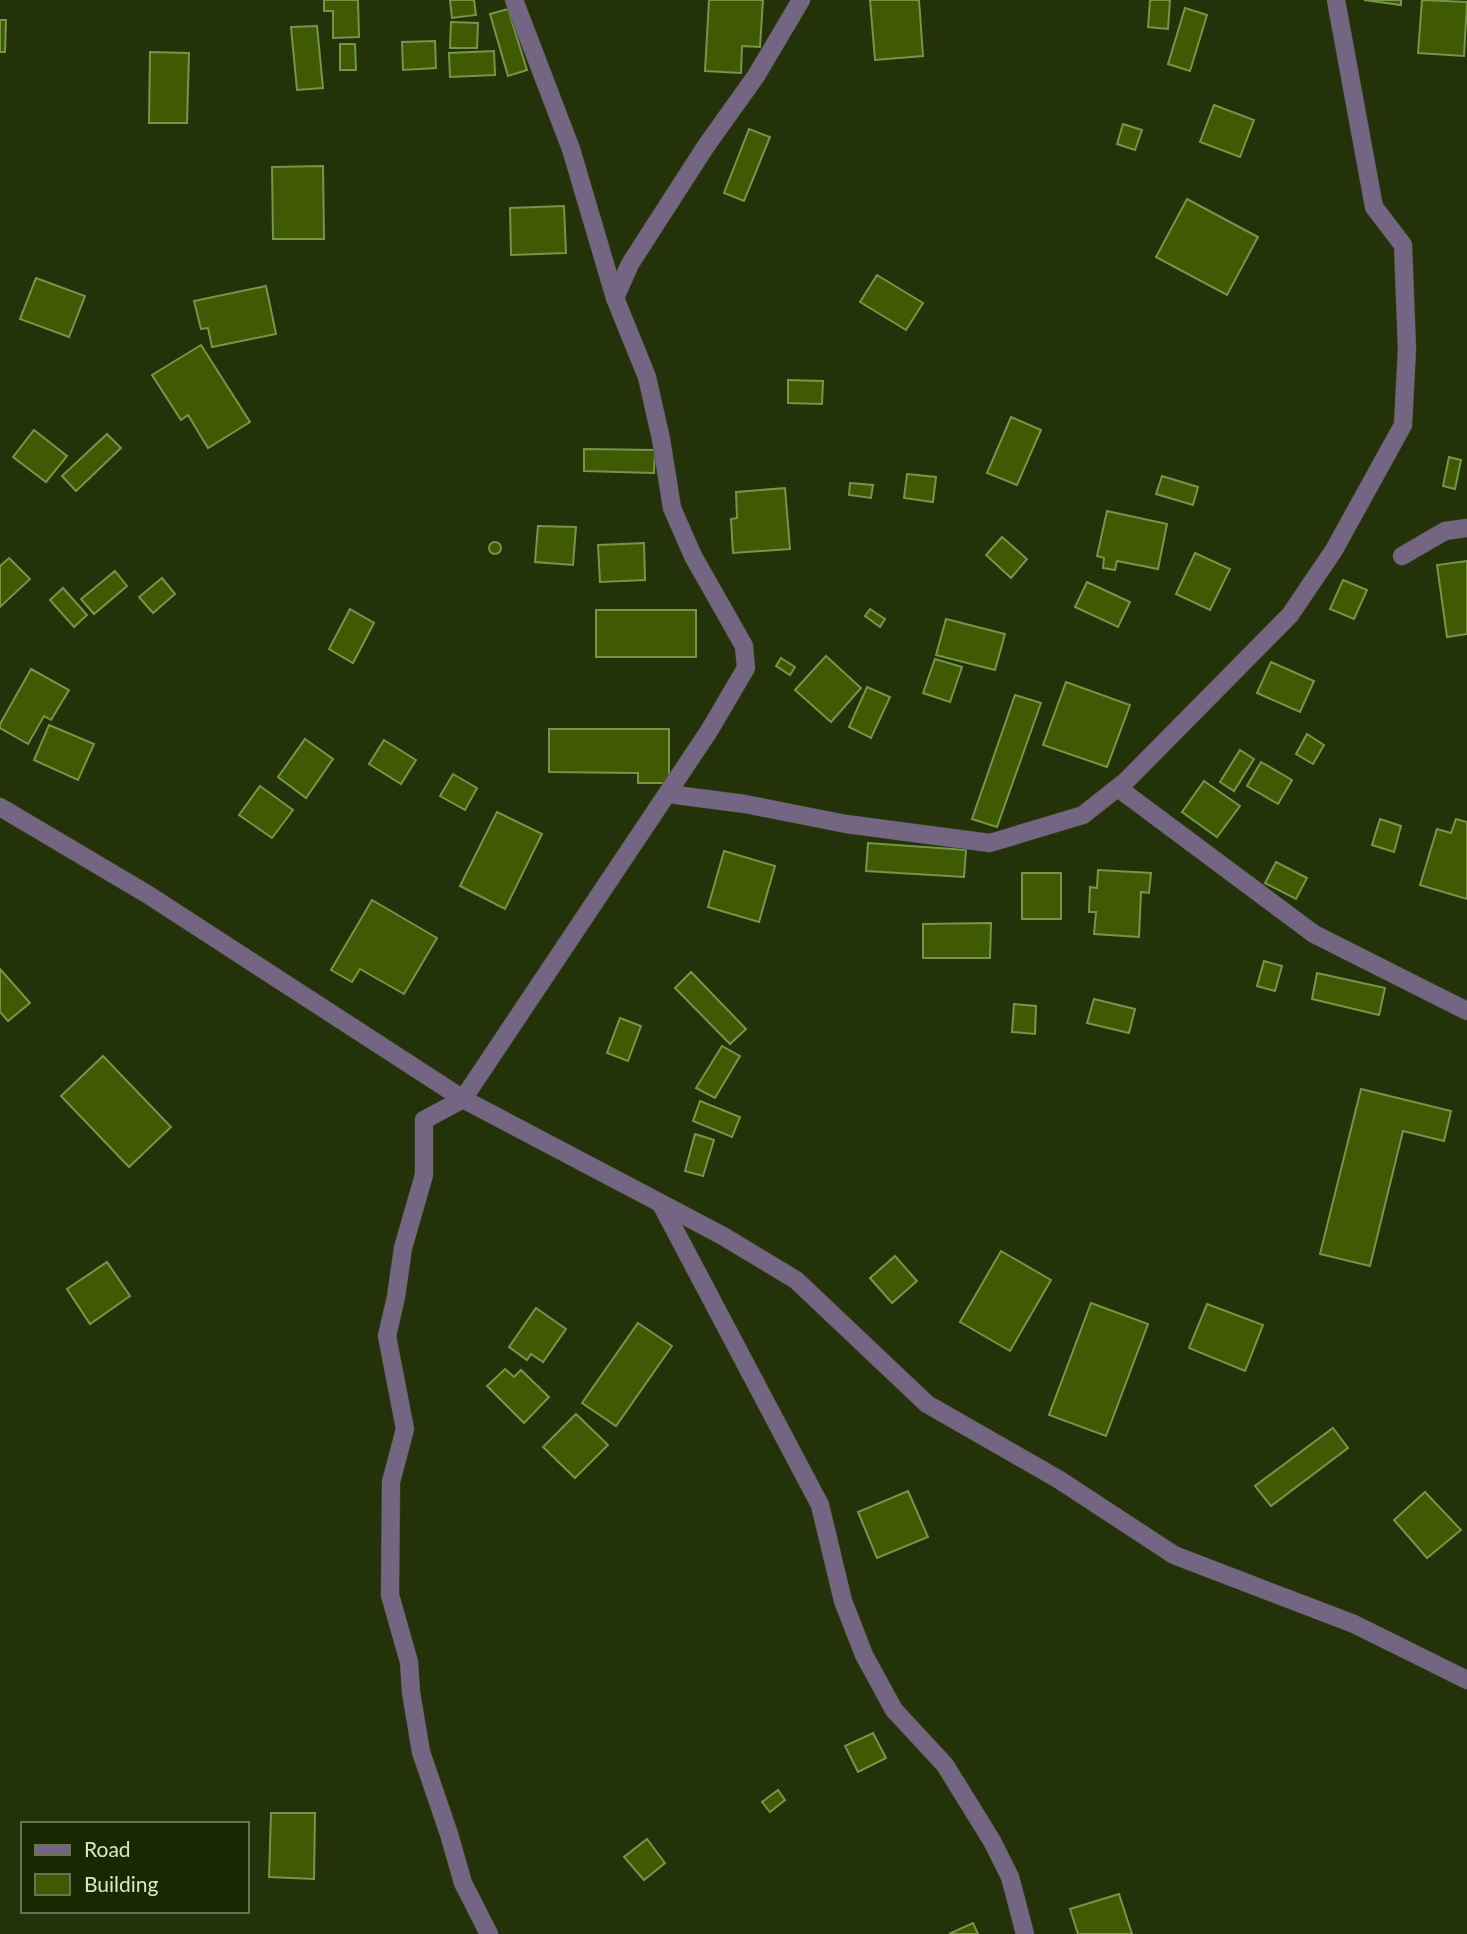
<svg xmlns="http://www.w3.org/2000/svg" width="1467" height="1934" viewBox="0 0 1467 1934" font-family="Lato,sans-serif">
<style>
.building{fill:#3f5a03;stroke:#769549;stroke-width:2}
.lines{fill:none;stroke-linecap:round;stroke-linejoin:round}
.minor-casing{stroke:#404f27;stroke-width:19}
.minor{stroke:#746583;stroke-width:18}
</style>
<rect width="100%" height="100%" fill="#233209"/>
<g class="building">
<polygon points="324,0 358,0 359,37 333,38 333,11 324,11"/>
<polygon points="450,0 474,0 476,15 452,18"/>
<polygon points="709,0 763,0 760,47 742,46 741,73 705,71"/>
<polygon points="870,0 919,0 923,56 875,60"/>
<polygon points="1150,0 1170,0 1168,29 1148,27"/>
<polygon points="1364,0 1401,0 1401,5"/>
<polygon points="1422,0 1467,2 1464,56 1418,53"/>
<polygon points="1185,8 1207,15 1190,71 1168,64"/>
<polygon points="508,9 527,70 508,76 490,14"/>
<polygon points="0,20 6,20 5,52 0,52"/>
<polygon points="451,22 478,23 477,48 450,48"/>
<polygon points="317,26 323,88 297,90 291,27"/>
<polygon points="435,41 436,68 403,70 402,42"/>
<polygon points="340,44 355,44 356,70 340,70"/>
<polygon points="494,51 495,75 450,77 449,53"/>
<polygon points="150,52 189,53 187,123 149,123"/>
<polygon points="1214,105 1254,120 1240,157 1200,142"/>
<polygon points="1123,124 1142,130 1135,150 1117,144"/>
<polygon points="749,129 770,137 744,201 724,193"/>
<polygon points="323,166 324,239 273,239 272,167"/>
<polygon points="1187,199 1258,237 1227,295 1156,257"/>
<polygon points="564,206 566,253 511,255 510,208"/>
<polygon points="877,275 923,303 906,330 860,302"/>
<polygon points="36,278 85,296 69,337 20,319"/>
<polygon points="266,286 276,334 212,347 208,328 201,329 194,301"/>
<polygon points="201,345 250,422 208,448 188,415 181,420 152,375"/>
<polygon points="788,380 823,381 822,404 788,403"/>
<polygon points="1011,417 1041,430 1017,485 987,473"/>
<polygon points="34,430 67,456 46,482 13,457"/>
<polygon points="107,434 121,448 76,491 62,476"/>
<polygon points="584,449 655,450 654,473 584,471"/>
<polygon points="1449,457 1461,460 1455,489 1443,486"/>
<polygon points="907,474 936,477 933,502 904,498"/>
<polygon points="1162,476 1198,487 1193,505 1156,494"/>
<polygon points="850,483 873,485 871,498 849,495"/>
<polygon points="785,488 790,549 733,553 731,519 737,518 736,492"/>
<polygon points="1107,511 1167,524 1158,569 1117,561 1115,570 1103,568 1104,558 1097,556"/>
<polygon points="538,526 576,527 573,565 535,562"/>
<polygon points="1002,537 1027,559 1011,578 986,555"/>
<circle cx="495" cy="548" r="6"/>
<polygon points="644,543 645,580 600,582 598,545"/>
<polygon points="1195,553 1230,569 1210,610 1176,594"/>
<polygon points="9,558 30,579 0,607 0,566"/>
<polygon points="1467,561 1467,634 1447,637 1437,565"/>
<polygon points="115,571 127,586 94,614 81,599"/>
<polygon points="162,578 175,594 153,613 139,597"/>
<polygon points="1343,580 1367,590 1354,619 1330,609"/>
<polygon points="1087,582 1130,602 1118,627 1075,607"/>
<polygon points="63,588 87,615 74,627 50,600"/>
<polygon points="350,609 374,623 353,663 329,649"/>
<polygon points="870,609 885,619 880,627 865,616"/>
<rect x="596" y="610" width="100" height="47"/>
<polygon points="946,619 1005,634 995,670 936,655"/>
<polygon points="826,656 861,688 831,722 795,690"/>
<polygon points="781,658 795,667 790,675 776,666"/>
<polygon points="935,659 962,667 950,702 923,693"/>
<polygon points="1271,662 1314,681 1300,712 1257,693"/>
<polygon points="31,669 69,690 51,720 44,716 28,744 0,728 0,724"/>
<polygon points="1066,682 1130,705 1107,767 1043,745"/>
<polygon points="867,687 890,697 871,738 849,727"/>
<polygon points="1015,695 1041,703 997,827 972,819"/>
<polygon points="49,725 94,744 78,780 34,760"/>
<polygon points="549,729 669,729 669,783 638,783 638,773 549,772"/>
<polygon points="1307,734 1324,745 1313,764 1296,754"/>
<polygon points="305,739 333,759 306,798 278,777"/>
<polygon points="384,740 416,760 401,784 369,764"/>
<polygon points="1240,750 1254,759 1234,791 1220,782"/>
<polygon points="1261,762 1292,780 1278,804 1247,786"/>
<polygon points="453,774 477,788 465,810 440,796"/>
<polygon points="1204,781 1240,806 1217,837 1182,812"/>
<polygon points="260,786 293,810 272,838 239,815"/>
<polygon points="497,812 542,834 505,909 460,886"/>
<polygon points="1380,819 1401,826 1394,852 1372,845"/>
<polygon points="1456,819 1467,822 1467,899 1420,885 1437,829 1451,833"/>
<polygon points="868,843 966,850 964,877 866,871"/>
<polygon points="724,851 775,866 759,922 708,907"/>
<polygon points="1276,862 1307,878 1296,899 1265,883"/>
<polygon points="1098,870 1151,873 1149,893 1141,892 1139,937 1094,934 1096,912 1089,912 1090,887 1097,888"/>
<rect x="1022" y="873" width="39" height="46"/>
<polygon points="372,900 437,938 404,994 360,969 352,982 331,970"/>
<polygon points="991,923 990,958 923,958 923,924"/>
<polygon points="1264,961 1282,966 1275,991 1257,986"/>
<polygon points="0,969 30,1003 8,1021 0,1012"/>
<polygon points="691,972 746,1029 730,1044 675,988"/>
<polygon points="1317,973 1385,988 1379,1015 1312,999"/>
<polygon points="1094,999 1135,1009 1129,1033 1087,1023"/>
<polygon points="1014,1004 1036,1006 1035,1034 1012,1032"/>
<polygon points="620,1018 641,1026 628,1061 607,1053"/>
<polygon points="722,1046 740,1056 715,1098 696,1088"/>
<polygon points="103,1056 171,1127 129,1167 61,1096"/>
<polygon points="1361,1089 1451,1111 1444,1141 1403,1131 1370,1266 1320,1254"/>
<polygon points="700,1101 740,1117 732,1137 693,1121"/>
<polygon points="695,1134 714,1140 703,1176 685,1171"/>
<polygon points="1001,1251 1051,1280 1010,1351 960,1322"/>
<polygon points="895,1256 917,1281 892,1303 870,1278"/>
<polygon points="107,1262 130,1296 90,1324 67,1289"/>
<polygon points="1091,1303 1148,1324 1106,1436 1049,1415"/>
<polygon points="1207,1304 1263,1325 1245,1371 1189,1348"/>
<polygon points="536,1308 566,1329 543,1362 531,1354 527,1360 509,1347"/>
<polygon points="638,1323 672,1346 616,1426 582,1403"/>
<polygon points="505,1369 514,1377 521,1370 549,1397 524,1423 487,1386"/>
<polygon points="576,1414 608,1445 575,1478 543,1447"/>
<polygon points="1333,1428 1348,1448 1271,1506 1255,1486"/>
<polygon points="908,1491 928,1537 877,1558 858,1512"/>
<polygon points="1425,1492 1461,1530 1427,1558 1394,1520"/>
<polygon points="873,1733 886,1758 858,1772 845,1746"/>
<polygon points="778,1790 785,1800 770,1812 762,1802"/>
<polygon points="271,1813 315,1813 314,1879 269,1877"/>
<polygon points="647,1839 665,1863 644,1880 624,1857"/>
<polygon points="1119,1894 1132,1934 1078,1934 1070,1909"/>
<polygon points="973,1923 978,1934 949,1934"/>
</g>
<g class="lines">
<defs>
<g id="minor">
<polyline points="514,0 571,149 615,298"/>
<polyline points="1402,556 1445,531 1467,528"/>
<polyline points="1118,788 1314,934 1467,1011"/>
<polyline points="669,792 676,795 745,804 846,824 990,843 1083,815 1126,781 1290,615 1334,550 1403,425 1407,349 1403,245 1374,207 1336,0"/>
<polyline points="0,807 147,894 463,1099 723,1236 796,1280 927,1404 1058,1479 1174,1555 1354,1624 1467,1680"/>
<polyline points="661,1204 820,1505 843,1601 864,1655 894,1710 945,1765 992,1841 1010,1877 1025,1934"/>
<polyline points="489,1934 463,1883 449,1834 421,1752 411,1692 409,1662 390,1595 391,1482 405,1429 387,1336 396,1297 403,1248 424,1175 424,1120 463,1099 709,731 746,668 744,646 693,556 672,508 661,439 647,377 615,298 630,264 706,146 756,76 801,0"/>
</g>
</defs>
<use href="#minor" class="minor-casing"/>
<use href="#minor" class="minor"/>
</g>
<rect x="21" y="1822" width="228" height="91" fill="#192800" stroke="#65754e" stroke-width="2"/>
<rect x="35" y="1845" width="35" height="10" fill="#746583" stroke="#65754e" stroke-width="2"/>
<text x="84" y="1857" font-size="21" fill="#d8e9c3">Road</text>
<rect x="35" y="1874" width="35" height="21" fill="#3f5a03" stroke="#65754e" stroke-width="2"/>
<text x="84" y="1892" font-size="21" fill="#d8e9c3">Building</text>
</svg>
